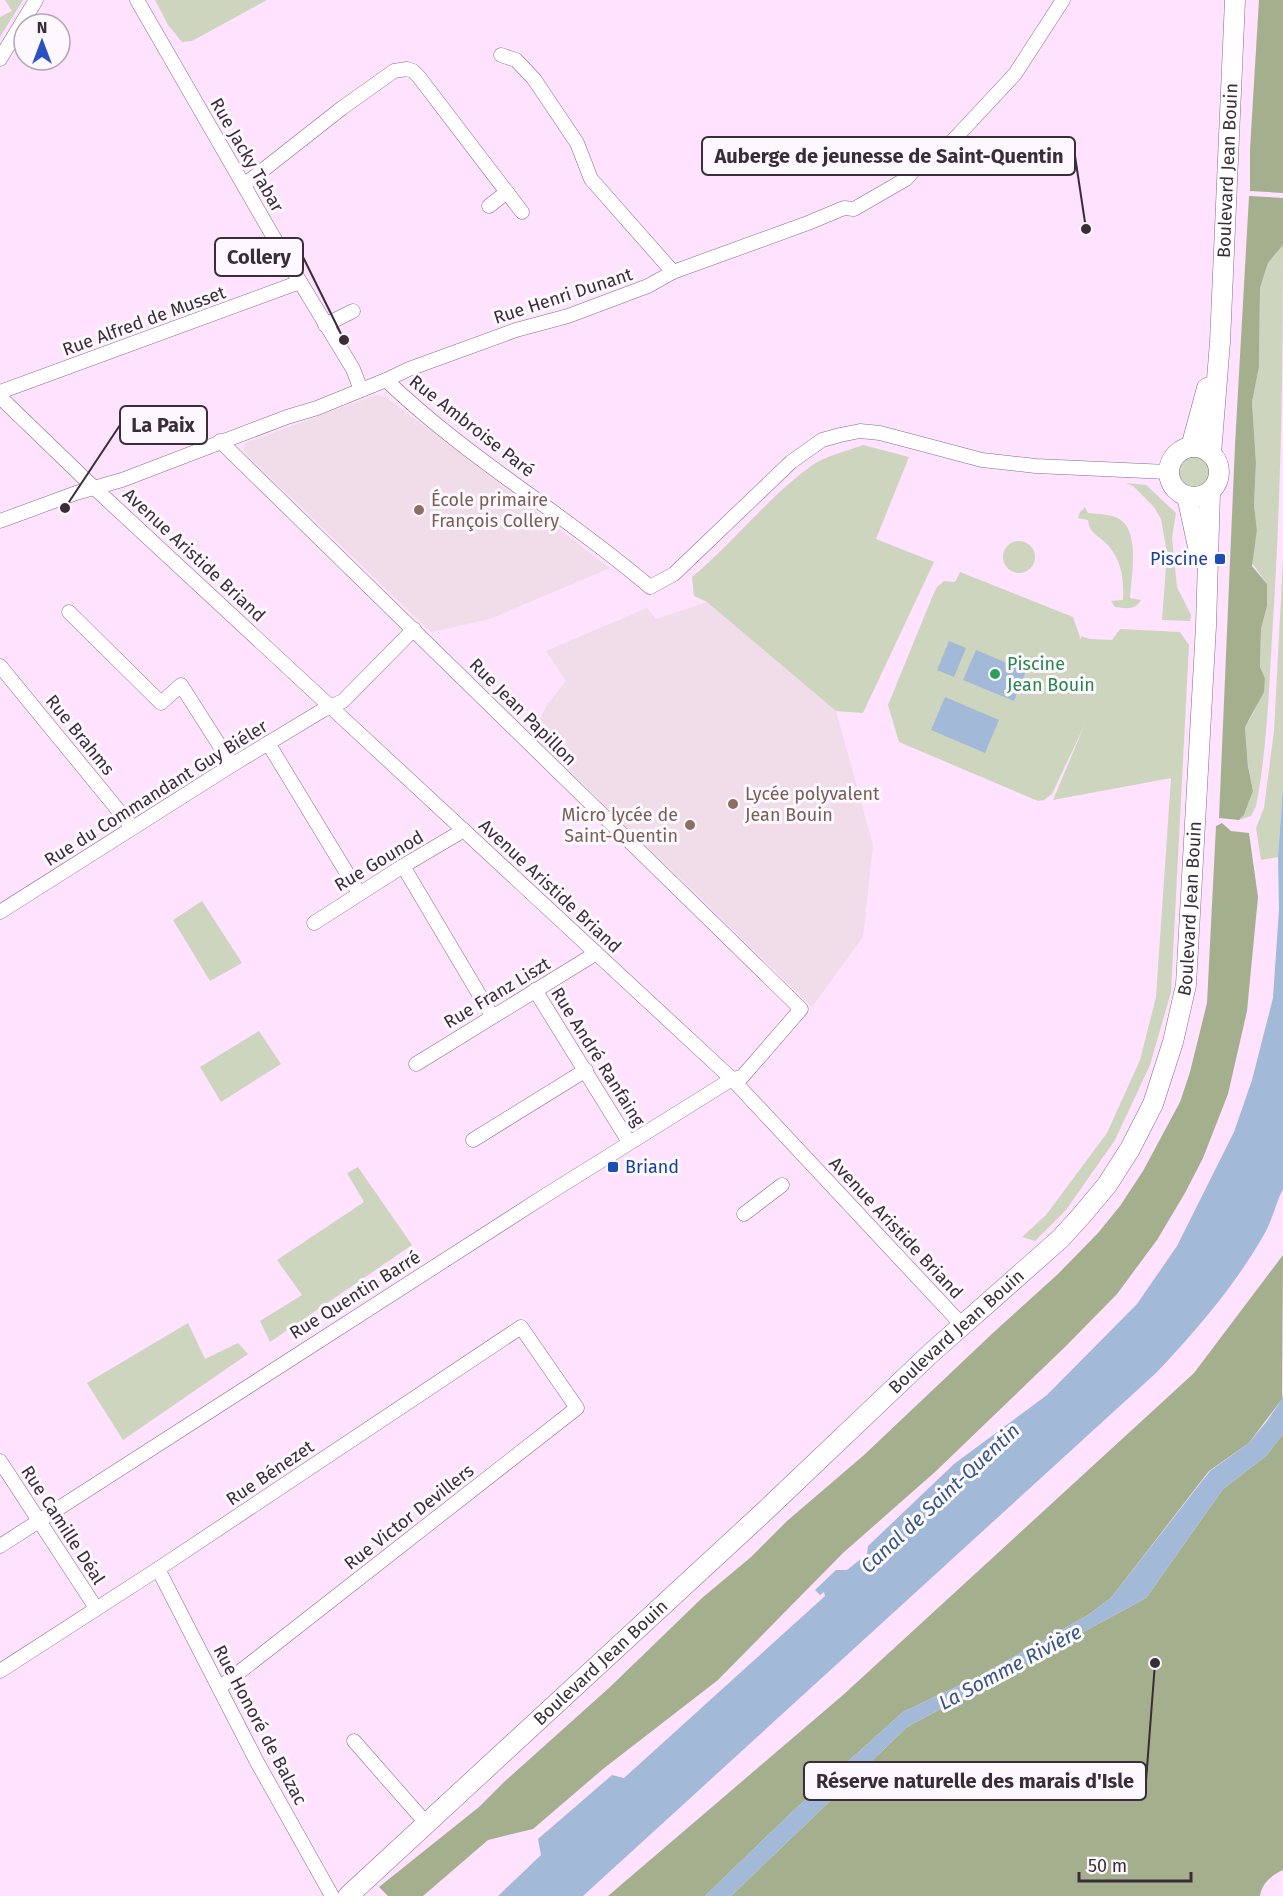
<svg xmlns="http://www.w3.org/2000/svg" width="1283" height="1896" viewBox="0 0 1283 1896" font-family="'Fira Sans',sans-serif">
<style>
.education{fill:#f1dce9}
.green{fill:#cdd5bf}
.forest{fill:#a4b08d}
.water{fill:#a2b9d8}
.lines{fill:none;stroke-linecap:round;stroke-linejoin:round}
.street-casing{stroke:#846c84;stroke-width:15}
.secondary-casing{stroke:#846c84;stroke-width:21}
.street{stroke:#fff;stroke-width:14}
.secondary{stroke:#fff;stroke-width:20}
.education-dot{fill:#8d6e63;stroke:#fdf8fd;stroke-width:2}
.transit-dot{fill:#1a4fb4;stroke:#fdf8fd;stroke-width:2}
.leisure-dot{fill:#2e9e5b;stroke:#fdf8fd;stroke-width:2}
.labels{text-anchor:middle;stroke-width:6;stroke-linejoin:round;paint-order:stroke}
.street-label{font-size:18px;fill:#382d38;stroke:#fdf8fd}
.education-label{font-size:18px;fill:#785e54;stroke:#fdf8fd;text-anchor:start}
.transit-label{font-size:18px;fill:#164399;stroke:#fdf8fd;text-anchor:end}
.leisure-label{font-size:18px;fill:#27864d;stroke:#fdf8fd;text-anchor:start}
.water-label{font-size:20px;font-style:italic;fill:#355781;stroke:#fdf8fd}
.leader{fill:none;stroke:#382d38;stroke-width:2}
.callout-dot{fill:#382d38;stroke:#fdf8fd;stroke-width:2}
.callout{fill:#fdf8fd;stroke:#382d38;stroke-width:2}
.callout-label{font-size:20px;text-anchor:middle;font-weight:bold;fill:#382d38}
</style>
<rect width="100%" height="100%" fill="#fee2fe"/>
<g class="education">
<polygon points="376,395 386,397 610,568 490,619 431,632 244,452 245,443"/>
<polygon points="707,602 836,711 873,845 863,937 812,1007 534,736 546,706 566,681 546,651 647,608 656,619"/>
</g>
<g class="green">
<polygon points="5,0 23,0 0,37 0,17 12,11"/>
<polygon points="155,0 267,0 192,41 182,42 168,25"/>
<path d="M 1283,245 C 1283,370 1281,495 1273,621 C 1269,683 1268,745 1256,806 L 1251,816 L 1239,820 L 1244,815 L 1253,791 L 1248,764 L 1245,727 L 1254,712 L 1265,678 L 1260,667 L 1261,629 L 1267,606 L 1267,584 L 1252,563 L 1257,530 L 1254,505 L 1256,463 L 1252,402 L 1259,367 L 1260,288 L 1268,263 Z"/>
<path d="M 863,445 L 909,457 L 876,539 L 934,562 L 863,713 L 836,711 L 707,602 L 694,596 L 692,577 C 734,542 767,498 811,466 C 825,456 847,451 863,445 Z"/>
<circle cx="1194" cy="472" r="16"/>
<polygon points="1126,483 1146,485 1176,513 1172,538 1177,587 1191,615 1190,621 1162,620 1167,553 1161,519 1154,507 1133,486"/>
<path d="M 1085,507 L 1088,513 C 1099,514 1112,514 1121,520 C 1140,534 1131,578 1130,598 L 1141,600 C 1135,611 1125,608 1115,607 L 1111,601 L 1123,600 C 1124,579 1122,562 1108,545 C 1099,536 1089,533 1088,520 L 1078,518 L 1080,512 Z"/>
<circle cx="1019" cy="557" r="16"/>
<polygon points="1283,560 1283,784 1278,857 1261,860 1256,828 1264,808 1274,731"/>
<polygon points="960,572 1073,617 1081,640 1081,636 1090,639 1112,640 1120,629 1180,632 1189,645 1171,992 1150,1065 1115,1140 1066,1210 1035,1241 1022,1237 1046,1215 1107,1133 1140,1060 1156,997 1171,778 1053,800 1085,724 1052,794 1044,800 1038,801 899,742 888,705 933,595 937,587 944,581 955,582"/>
<polygon points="202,901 242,963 210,981 173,920"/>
<polygon points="259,1031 281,1064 221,1102 200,1067"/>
<polygon points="358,1167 412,1245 270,1342 260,1321 302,1295 277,1260 364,1202 347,1173"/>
<polygon points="188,1323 205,1359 238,1343 248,1354 123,1440 87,1383"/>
</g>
<g class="forest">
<polygon points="1259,0 1283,0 1283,193 1250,191 1250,149"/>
<polygon points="1249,196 1283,198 1283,245 1268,263 1260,288 1259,367 1252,402 1256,463 1254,505 1257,530 1252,566 1267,584 1267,606 1261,629 1260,667 1265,678 1264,692 1245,727 1248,766 1253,791 1244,815 1239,820 1219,818 1235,445"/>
<polygon points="1222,823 1231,831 1249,833 1258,897 1247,1011 1228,1094 1203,1158 1185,1193 1157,1240 1117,1294 1066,1346 935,1472 843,1553 718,1680 603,1769 533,1829 488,1840 423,1896 388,1896 379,1887 479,1807 504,1782 610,1687 702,1598 751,1557 787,1521 864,1455 995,1331 1058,1274 1098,1233 1120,1206 1143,1171 1180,1102 1190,1072 1207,1003 1216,826"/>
<polygon points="1283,1255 1282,1399 1249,1443 1209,1471 1111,1598 1088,1615 983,1674 903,1712 792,1812 705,1896 608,1896 843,1695 1194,1373"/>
<path d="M 1283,1434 L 1283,1870 C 1273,1874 1261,1884 1260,1896 L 731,1896 L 907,1727 L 1146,1598 L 1223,1489 L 1266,1456 Z"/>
</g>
<g class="water">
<polygon points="949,641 966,648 954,677 937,670"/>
<polygon points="976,650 1026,671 1014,701 963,680"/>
<polygon points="945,697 999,720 985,753 931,730"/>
<path d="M 1283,784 L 1283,1189 C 1276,1202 1273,1218 1266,1231 C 1237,1283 1197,1330 1156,1373 L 583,1896 L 498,1896 L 541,1855 L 538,1839 L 612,1775 L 624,1778 L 825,1596 L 824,1592 L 820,1595 L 815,1590 L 836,1570 L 847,1570 L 867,1554 L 868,1546 L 954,1464 L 1047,1395 L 1137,1304 L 1177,1246 L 1234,1132 L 1252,1080 L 1273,998 L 1279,909 L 1278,857 Z"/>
<polygon points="1283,1393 1283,1434 1266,1456 1223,1489 1146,1598 907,1727 731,1896 705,1896 792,1812 903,1712 983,1674 1088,1615 1111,1598 1210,1471 1249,1443 1267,1421 1282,1399"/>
</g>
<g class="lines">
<defs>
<g id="street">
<polyline points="137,0 285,257 353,369 361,390"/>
<polyline points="501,55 516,60 534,79 577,143 591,179 673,272"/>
<polyline points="0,59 36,0"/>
<polyline points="244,185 342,108 394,71 407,69 413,71 419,77 522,212"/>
<polyline points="489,206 507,192"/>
<polyline points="325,325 353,311"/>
<path d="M 386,380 C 467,458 565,514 650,587 L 674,574 L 791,462 L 822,440 L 840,435 L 860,431 L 880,433 L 982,460 L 1036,466 L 1168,472"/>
<polyline points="0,392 300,282"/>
<polyline points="0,397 88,482 732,1079 963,1326"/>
<polyline points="0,521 76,493 122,480 287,417 317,408 386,380 409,369 516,330 568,316 648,286 673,272 808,223 844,208 854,209 906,179 914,170 945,149 1015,74 1063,0"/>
<polyline points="69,612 161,703 181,685 232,765"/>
<polyline points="0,666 132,827"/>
<polyline points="268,743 359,893"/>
<polyline points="403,866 492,1016"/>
<polyline points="0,912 232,765 323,710 343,701 414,629"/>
<polyline points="314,923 403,866 464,830"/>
<polyline points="535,990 629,1142"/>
<polyline points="416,1064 590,957 595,952"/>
<polyline points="473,1140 586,1070"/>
<polyline points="744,1214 782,1185"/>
<polyline points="0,1461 96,1608"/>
<polyline points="0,1546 543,1197 732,1079 742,1077 801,1009 220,441"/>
<polyline points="158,1569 257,1762 332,1896"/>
<polyline points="0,1671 158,1569 521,1327 577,1408 219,1688"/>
<polyline points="354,1741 426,1823"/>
</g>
<g id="secondary">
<circle cx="1194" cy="472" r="25"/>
<polyline points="1191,447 1207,388"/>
<path id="s1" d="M 1211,454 L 1220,342 L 1235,0"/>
<polyline points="1187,496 1200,556"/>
<path id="s2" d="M 348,1896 L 766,1510 L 930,1354 L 1060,1239 L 1081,1216 L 1107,1185 L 1130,1149 L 1153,1104 L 1173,1042 L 1186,985 L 1206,626 L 1210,492"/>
</g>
</defs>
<use href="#street" class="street-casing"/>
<use href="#secondary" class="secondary-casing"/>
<use href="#street" class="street"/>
<use href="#secondary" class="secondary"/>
</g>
<g class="education-dot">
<circle cx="419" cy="510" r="6"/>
<circle cx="733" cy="804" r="6"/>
<circle cx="690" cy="825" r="6"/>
</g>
<g class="transit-dot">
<rect x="1214" y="553" width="12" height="12" rx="3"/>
<rect x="607" y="1161" width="12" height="12" rx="3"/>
</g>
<circle class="leisure-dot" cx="995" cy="674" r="6"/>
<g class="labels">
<g class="street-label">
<text transform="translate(247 155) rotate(60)" y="6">Rue Jacky Tabar</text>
<text dy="6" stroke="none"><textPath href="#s1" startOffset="284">Boulevard Jean Bouin</textPath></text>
<text transform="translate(563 296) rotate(-18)" y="6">Rue Henri Dunant</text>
<text transform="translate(144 321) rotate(-20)" y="6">Rue Alfred de Musset</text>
<text transform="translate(472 426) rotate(38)" y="6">Rue Ambroise Paré</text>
<text transform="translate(194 555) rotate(43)" y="6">Avenue Aristide Briand</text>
<text transform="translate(523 712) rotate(45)" y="6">Rue Jean Papillon</text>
<text transform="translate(80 735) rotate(51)" y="6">Rue Brahms</text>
<text transform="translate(156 793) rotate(-32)" y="6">Rue du Commandant Guy Biéler</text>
<text transform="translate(379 861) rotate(-31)" y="6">Rue Gounod</text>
<text transform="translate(550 886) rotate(43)" y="6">Avenue Aristide Briand</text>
<text dy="6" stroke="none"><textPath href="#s2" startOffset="1334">Boulevard Jean Bouin</textPath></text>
<text transform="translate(497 993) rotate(-31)" y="6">Rue Franz Liszt</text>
<text transform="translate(598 1057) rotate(58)" y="6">Rue André Ranfaing</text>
<text transform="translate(896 1228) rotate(47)" y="6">Avenue Aristide Briand</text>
<text transform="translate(355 1295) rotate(-32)" y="6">Rue Quentin Barré</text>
<text dy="6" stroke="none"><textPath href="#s2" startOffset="830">Boulevard Jean Bouin</textPath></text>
<text transform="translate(270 1473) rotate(-34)" y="6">Rue Bénezet</text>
<text transform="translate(409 1517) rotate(-38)" y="6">Rue Victor Devillers</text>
<text transform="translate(63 1525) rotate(57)" y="6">Rue Camille Déal</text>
<text dy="6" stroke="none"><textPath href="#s2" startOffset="344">Boulevard Jean Bouin</textPath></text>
<text transform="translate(260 1725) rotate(62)" y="6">Rue Honoré de Balzac</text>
</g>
<g class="education-label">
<text x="431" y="506">École primaire<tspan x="431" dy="21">François Collery</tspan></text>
<text x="745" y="800">Lycée polyvalent<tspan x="745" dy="21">Jean Bouin</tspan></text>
<text x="678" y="821" text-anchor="end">Micro lycée de<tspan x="678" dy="21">Saint-Quentin</tspan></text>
</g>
<g class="transit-label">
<text x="1208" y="565">Piscine</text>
<text x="625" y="1173" text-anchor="start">Briand</text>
</g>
<g class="leisure-label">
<text x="1007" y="670">Piscine<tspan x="1007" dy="21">Jean Bouin</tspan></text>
</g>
<g class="water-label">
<text transform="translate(940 1498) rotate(-43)" y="7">Canal de Saint-Quentin</text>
<text transform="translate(1010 1667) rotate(-28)" y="7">La Somme Rivière</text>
</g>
</g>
<path class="leader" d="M1086 229L1075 156M344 340L303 257M65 508L120 425M1155 1663L1146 1781"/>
<g class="callout-dot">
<circle cx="1086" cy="229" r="6"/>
<circle cx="344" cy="340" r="6"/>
<circle cx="65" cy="508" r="6"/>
<circle cx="1155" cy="1663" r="6"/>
</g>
<g class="callout">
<rect x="702" y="137" width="373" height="38" rx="6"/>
<rect x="215" y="238" width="88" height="38" rx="6"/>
<rect x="120" y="406" width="87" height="38" rx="6"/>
<rect x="804" y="1762" width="342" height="38" rx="6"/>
</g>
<g class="callout-label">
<text x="889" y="163">Auberge de jeunesse de Saint-Quentin</text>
<text x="259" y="264">Collery</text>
<text x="163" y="432">La Paix</text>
<text x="975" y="1788">Réserve naturelle des marais d'Isle</text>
</g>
<g transform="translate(42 42)"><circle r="28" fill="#fdf8fd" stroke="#aea7ae" stroke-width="1.5"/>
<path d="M0-4.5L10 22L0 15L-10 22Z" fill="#2b51c0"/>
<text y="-9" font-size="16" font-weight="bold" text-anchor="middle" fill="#382d38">N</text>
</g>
<path d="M1079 1872v9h112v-9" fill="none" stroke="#382d38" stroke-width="3"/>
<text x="1088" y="1872" font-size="18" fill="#382d38" stroke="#fdf8fd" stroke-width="4.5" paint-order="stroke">50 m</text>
</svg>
